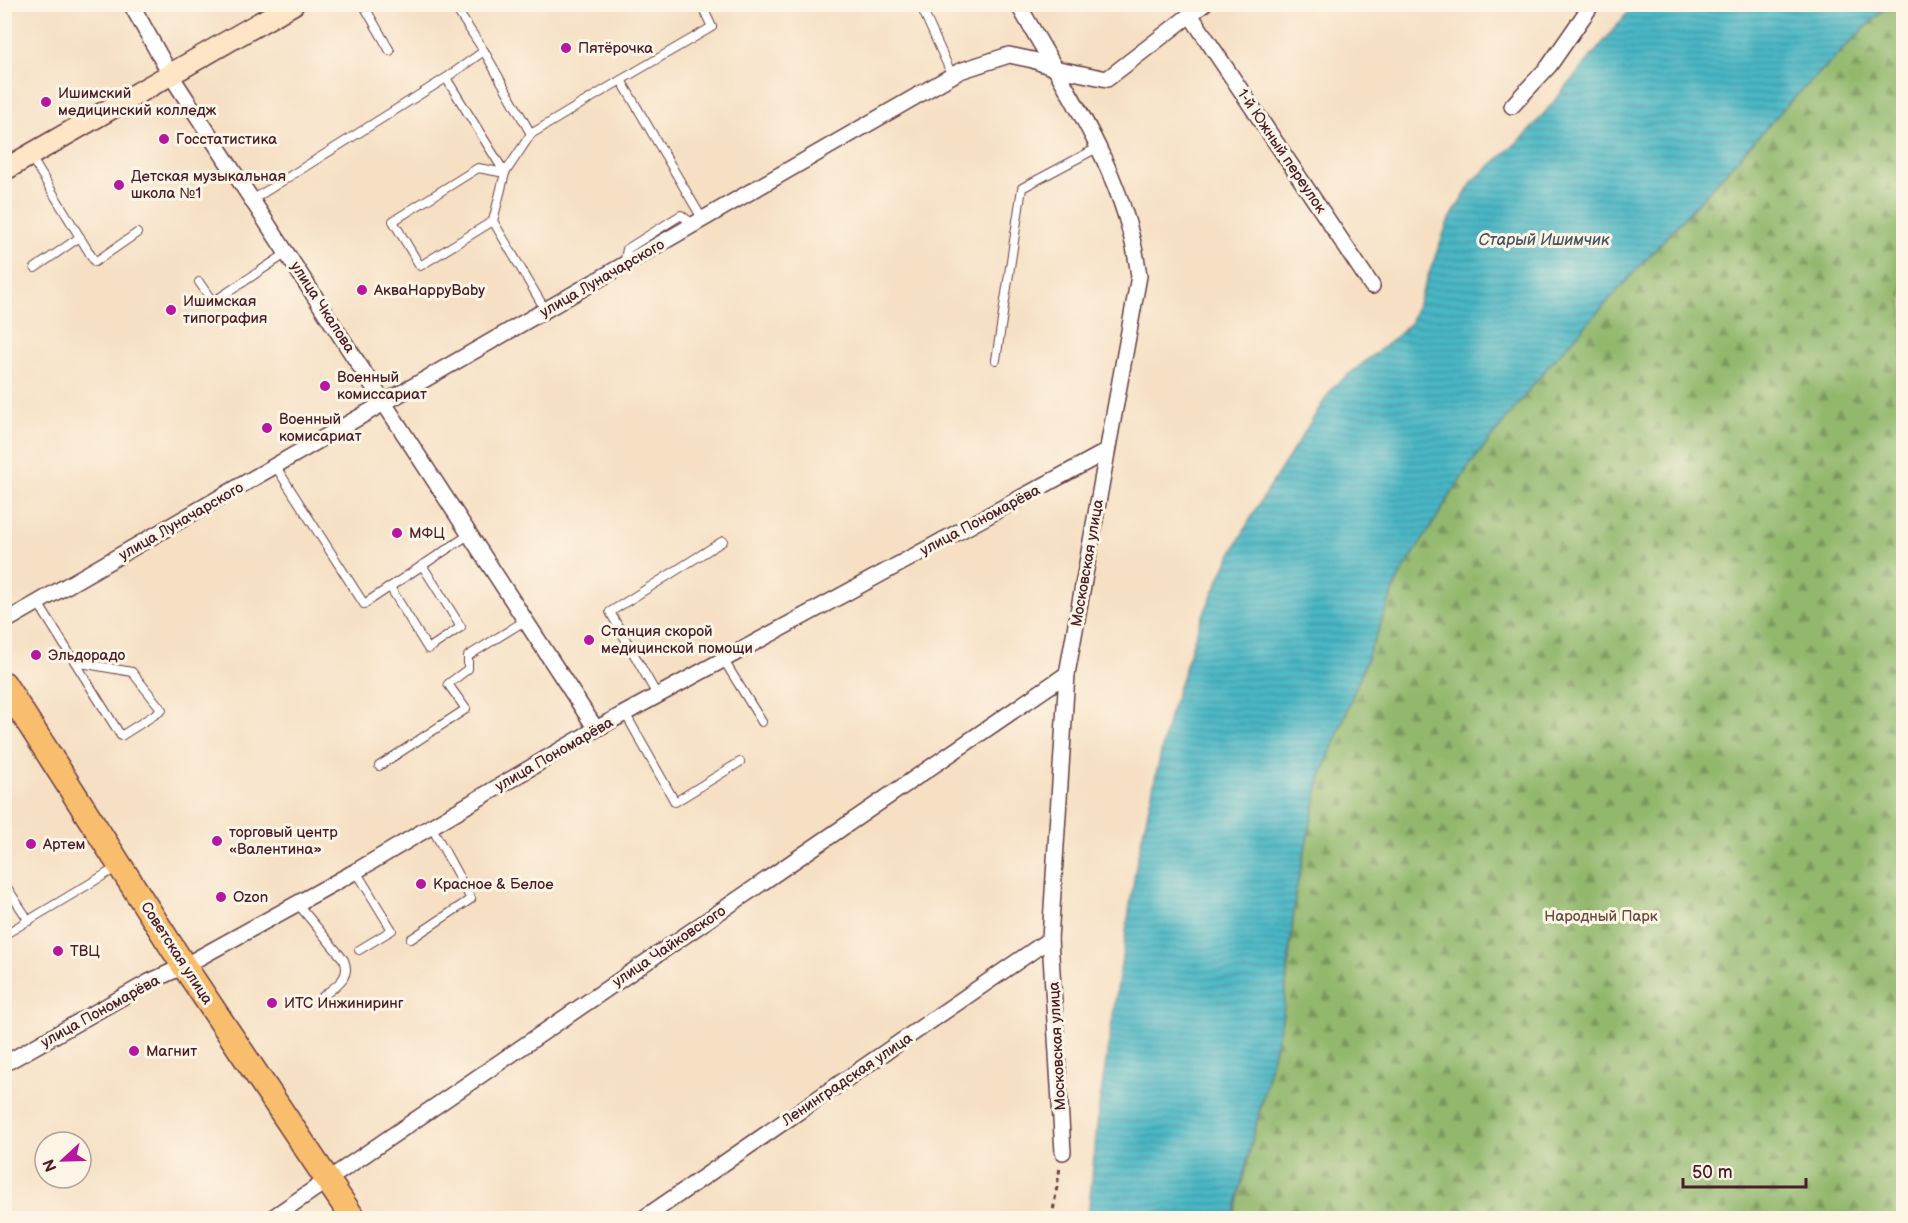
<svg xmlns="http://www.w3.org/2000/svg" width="1908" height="1223" viewBox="0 0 1908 1223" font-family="'Balsamiq Sans',sans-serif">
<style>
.forest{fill:url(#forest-firs);stroke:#6e6c4c;stroke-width:1.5}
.water{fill:url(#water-rules);stroke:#4a6b78;stroke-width:1.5}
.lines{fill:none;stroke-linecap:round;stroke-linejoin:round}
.lane-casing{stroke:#643c42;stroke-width:10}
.street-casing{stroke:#643c42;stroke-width:18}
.secondary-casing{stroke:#643c42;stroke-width:24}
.primary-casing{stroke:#643c42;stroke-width:27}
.path{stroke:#643c42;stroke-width:3;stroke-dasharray:4.5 4.5;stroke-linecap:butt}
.lane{stroke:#fff;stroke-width:8}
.street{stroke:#fff;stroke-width:15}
.secondary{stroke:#fde5c5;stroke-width:21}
.primary{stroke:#f9be6d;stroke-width:24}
.poi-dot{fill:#b5179e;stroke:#fcf5e5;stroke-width:2}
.labels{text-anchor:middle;stroke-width:6;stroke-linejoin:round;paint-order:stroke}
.poi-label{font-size:15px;fill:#4a1f2b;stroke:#fcf5e5;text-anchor:start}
.street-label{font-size:15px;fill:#4a1f2b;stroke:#fcf5e5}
.park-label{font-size:15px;fill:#664d40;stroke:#fcf5e5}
.water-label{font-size:16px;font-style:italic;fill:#4a5461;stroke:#fcf5e5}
</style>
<defs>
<pattern id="forest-firs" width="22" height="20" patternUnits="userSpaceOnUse" patternTransform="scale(1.5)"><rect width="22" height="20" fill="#92b86d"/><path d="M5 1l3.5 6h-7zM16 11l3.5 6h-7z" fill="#79955a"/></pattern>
<pattern id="water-rules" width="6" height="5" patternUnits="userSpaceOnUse" patternTransform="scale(1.5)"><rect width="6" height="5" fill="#4ab7c5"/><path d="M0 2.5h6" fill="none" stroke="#4094a0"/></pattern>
</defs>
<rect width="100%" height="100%" fill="#fcf5e5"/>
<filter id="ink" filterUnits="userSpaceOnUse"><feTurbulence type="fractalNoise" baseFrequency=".0167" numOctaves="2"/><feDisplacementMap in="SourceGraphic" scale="12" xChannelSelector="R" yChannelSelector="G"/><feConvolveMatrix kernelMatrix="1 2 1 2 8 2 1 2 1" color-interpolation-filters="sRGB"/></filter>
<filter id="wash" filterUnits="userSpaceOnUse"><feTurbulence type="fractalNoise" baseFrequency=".008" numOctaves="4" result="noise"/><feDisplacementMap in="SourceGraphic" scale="24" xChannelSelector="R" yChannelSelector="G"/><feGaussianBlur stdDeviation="1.35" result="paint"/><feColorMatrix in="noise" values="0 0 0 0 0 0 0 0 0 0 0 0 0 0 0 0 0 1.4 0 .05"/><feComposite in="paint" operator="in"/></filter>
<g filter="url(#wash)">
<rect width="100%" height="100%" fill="#f6dfc3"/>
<polygon class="forest" points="1888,5 1903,5 1903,1218 1233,1218 1283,1015 1296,890 1321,777 1398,579 1469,466 1546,369 1786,106"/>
<polygon class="water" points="1634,5 1888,5 1786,106 1546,369 1469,466 1398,579 1321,777 1296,890 1283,1015 1233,1218 1088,1218 1099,1107 1137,860 1169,717 1200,622 1227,562 1257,507 1333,387 1396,337 1411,322 1448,222 1473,181 1527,134"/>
</g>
<g filter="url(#ink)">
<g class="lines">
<defs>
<g id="lane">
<polyline points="363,4 390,51"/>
<polyline points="453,4 484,51 531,134 621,80 703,220"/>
<polyline points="920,4 952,75"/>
<polyline points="446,78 484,51"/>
<polyline points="621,80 712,27 701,4"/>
<polyline points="31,157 95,262 137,233"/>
<polyline points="252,200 446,78 505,173 493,221 546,311"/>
<polyline points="493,221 420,266 393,221 478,168 505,173 531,134"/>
<polyline points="624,264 627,249 681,215 694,225"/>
<polyline points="35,268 80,237"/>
<polyline points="199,282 213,302 287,253"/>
<polyline points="996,360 1022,188 1099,147"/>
<polyline points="276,467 364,604 470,534"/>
<polyline points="390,587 428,649 461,627 422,565"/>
<polyline points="38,603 121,736 162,710 132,672 75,662"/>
<polyline points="723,659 762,722"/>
<polyline points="657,695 610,612 723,541"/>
<polyline points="625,713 675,802 740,762"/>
<polyline points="379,766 466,709 448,684 468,669 468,656 526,620"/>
<polyline points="356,871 392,930 359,950"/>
<polyline points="4,883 29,921"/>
<path d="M 297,903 L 344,960 C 352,978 335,986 322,997"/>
<polyline points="4,935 116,868"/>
<polyline points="411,939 471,899 431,826"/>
</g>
<g id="street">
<polyline points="131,4 170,74 596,729"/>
<path d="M 1018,4 C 1067,92 1126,174 1139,276 L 1067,674 L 1050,939 L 1063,1152"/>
<polyline points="1191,16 1372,286"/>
<polyline points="1512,106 1549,66 1592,4"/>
<polyline points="4,622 960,71 1009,55 1033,60 1054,68 1107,79 1204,4"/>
<polyline points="4,1064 149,982 184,966 356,871 596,729 1107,451"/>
<polyline points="272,1218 1067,674"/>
<polyline points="644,1218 1050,939"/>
</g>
<polyline id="secondary" points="4,170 293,4"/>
<polyline id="primary" points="4,684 184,966 353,1218"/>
</defs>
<use href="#lane" class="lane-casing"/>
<use href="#street" class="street-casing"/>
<use href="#secondary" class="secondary-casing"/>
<use href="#primary" class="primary-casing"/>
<polyline class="path" points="1052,1218 1060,1167"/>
<use href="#lane" class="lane"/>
<use href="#street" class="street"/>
<use href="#secondary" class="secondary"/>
<use href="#primary" class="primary"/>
</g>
</g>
<g class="poi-dot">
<circle cx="566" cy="48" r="6"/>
<circle cx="46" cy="102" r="6"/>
<circle cx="164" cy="139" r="6"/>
<circle cx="119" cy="185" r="6"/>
<circle cx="362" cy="290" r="6"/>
<circle cx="171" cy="310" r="6"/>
<circle cx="325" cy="386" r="6"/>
<circle cx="267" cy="428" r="6"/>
<circle cx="397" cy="533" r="6"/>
<circle cx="589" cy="640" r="6"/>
<circle cx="36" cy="655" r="6"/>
<circle cx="217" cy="841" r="6"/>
<circle cx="31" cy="844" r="6"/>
<circle cx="421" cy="884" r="6"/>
<circle cx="221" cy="897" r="6"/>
<circle cx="58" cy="951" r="6"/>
<circle cx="272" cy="1003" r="6"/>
<circle cx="134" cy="1051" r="6"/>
</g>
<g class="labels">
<g class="poi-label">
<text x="578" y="53">Пятёрочка</text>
<text x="58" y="98">Ишимский<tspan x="58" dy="17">медицинский колледж</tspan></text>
<text x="176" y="144">Госстатистика</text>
<text x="131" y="181">Детская музыкальная<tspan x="131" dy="17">школа №1</tspan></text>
<text x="374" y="295">АкваHappyBaby</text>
<text x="183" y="306">Ишимская<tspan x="183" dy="17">типография</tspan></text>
<text x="337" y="382">Военный<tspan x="337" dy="17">комиссариат</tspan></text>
<text x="279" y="424">Военный<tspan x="279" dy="17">комисариат</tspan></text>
<text x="409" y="538">МФЦ</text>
<text x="601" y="636">Станция скорой<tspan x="601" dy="17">медицинской помощи</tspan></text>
<text x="48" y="660">Эльдорадо</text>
<text x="229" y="837">торговый центр<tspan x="229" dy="17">«Валентина»</tspan></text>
<text x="43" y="849">Артем</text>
<text x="433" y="889">Красное &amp; Белое</text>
<text x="233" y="902">Ozon</text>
<text x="70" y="956">ТВЦ</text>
<text x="284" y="1008">ИТС Инжиниринг</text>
<text x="146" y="1056">Магнит</text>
</g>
<g class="street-label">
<text transform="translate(1282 151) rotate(56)" y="5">1-й Южный переулок</text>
<text transform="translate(602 278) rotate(-30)" y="5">улица Луначарского</text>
<text transform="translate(323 307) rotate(57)" y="5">улица Чкалова</text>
<text transform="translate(980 520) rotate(-28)" y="5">улица Пономарёва</text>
<text transform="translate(181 521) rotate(-30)" y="5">улица Луначарского</text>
<text transform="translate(1087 563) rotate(-80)" y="5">Московская улица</text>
<text transform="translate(554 754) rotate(-30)" y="5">улица Пономарёва</text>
<text transform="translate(669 946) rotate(-34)" y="5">улица Чайковского</text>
<text transform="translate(177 953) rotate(57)" y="5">Советская улица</text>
<text transform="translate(100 1011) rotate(-29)" y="5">улица Пономарёва</text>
<text transform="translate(1057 1046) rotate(-93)" y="5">Московская улица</text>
<text transform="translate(847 1079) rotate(-34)" y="5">Ленинградская улица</text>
</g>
<g class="park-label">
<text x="1601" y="921">Народный Парк</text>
</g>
<g class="water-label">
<text x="1544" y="245">Старый Ишимчик</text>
</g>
</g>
<rect width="1908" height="1223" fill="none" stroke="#fcf5e5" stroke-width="24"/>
<g transform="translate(63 1160) rotate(248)"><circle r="28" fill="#fcf5e5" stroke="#b59f9b" stroke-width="1.5"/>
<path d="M0-4.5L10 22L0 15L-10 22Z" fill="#b5179e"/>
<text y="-9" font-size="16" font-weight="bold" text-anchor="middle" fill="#4a1f2b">N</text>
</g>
<path d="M1683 1178v9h123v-9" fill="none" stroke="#4a1f2b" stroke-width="3"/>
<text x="1692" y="1178" font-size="18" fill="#4a1f2b" stroke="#fcf5e5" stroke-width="4.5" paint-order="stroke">50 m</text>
</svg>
